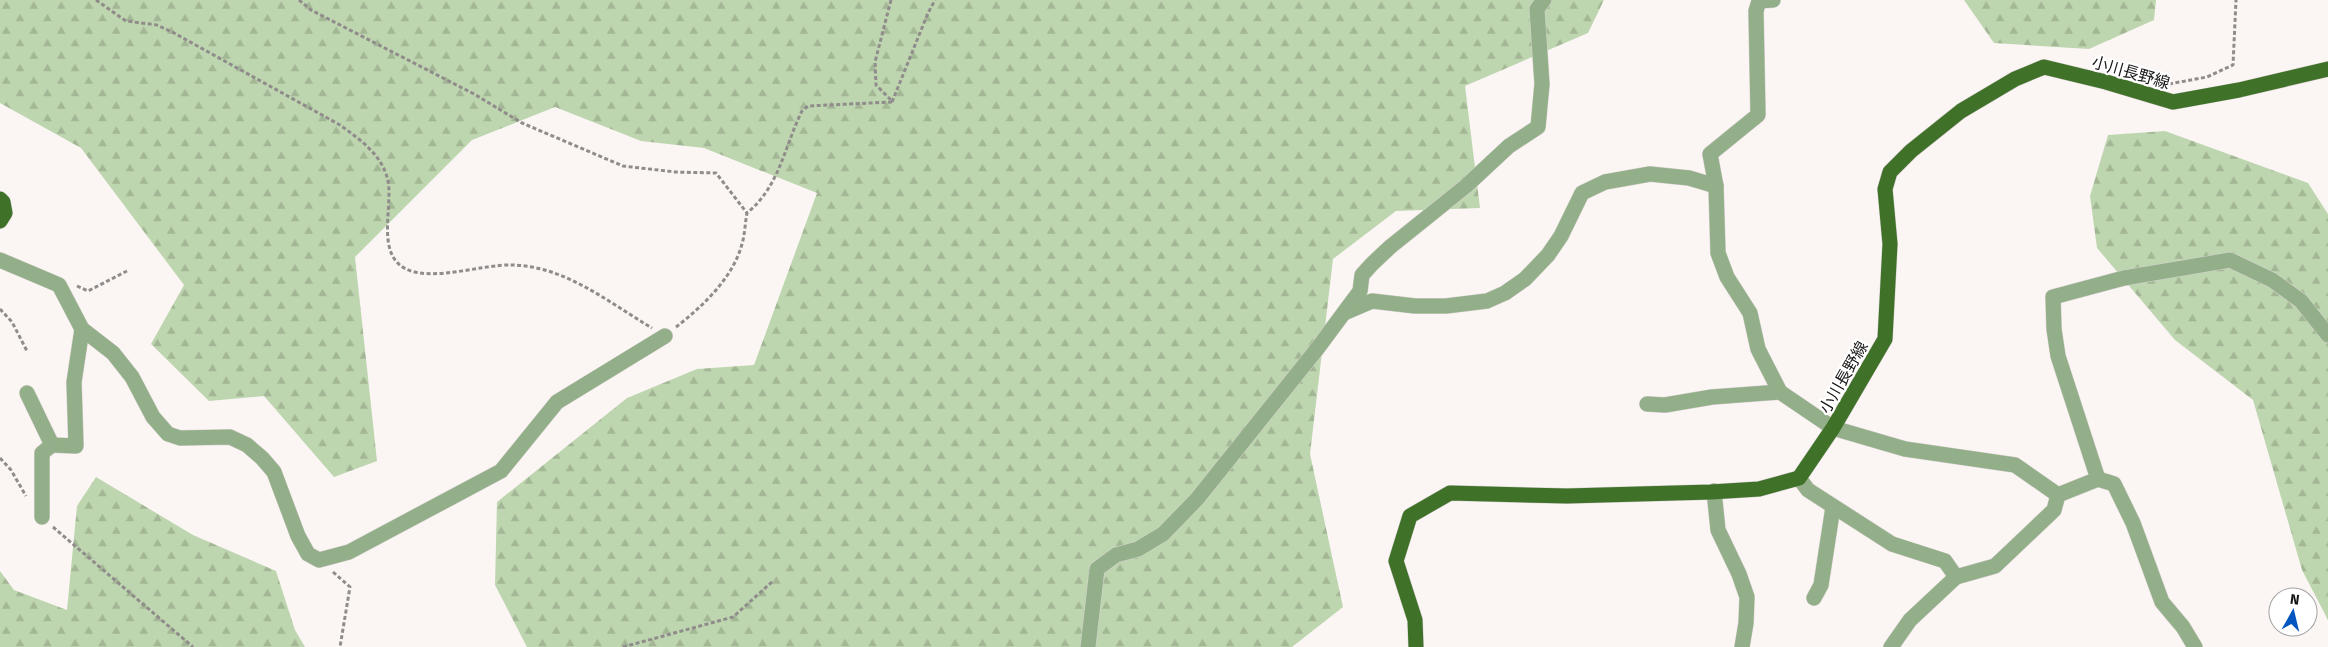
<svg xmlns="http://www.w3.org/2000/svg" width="2328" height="647" viewBox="0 0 2328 647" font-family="'Fira Sans','Noto Sans JP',sans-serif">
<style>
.forest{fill:url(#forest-firs)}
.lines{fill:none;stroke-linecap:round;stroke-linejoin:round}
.minor-casing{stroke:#d7d2d0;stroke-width:16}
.major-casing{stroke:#d7d2d0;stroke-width:16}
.path{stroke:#908c8b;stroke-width:3;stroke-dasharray:4 2.5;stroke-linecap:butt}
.minor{stroke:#93af89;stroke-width:15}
.major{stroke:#3f7129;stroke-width:15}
.labels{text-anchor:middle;stroke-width:4.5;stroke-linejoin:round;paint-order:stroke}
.street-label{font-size:16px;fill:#181615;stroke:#fff}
</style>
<defs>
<pattern id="forest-firs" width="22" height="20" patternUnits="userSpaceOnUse" patternTransform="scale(1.25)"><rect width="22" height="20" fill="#bed6af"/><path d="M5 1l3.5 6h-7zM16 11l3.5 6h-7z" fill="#a3b796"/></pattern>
</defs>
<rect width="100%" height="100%" fill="#fbf6f4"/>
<g class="forest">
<polygon points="0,0 1604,0 1588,33 1465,86 1480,208 1396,211 1333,259 1310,454 1343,607 1292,647 527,647 495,585 497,502 627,398 697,369 754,365 817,193 704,148 641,141 555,107 472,140 355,257 377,461 334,477 264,396 209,401 151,344 184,285 81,148 0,103"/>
<polygon points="1964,0 2156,0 2154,20 2089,49 1994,43"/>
<polygon points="2165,131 2308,183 2328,214 2328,620 2302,570 2253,400 2175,340 2097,248 2090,196 2108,135"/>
<polygon points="96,477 193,535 276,571 295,630 305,647 0,647 0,571 14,590 67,610 77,506"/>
</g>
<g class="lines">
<defs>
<g id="minor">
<polyline points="1716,186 1710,154 1758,115 1756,11 1759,1 1773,0"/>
<polyline points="0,260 59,285 82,329 113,353 132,377 153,417 168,434 180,438 230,437 247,445 262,458 274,472 298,536 308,554 319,560 349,552 501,471 557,402 665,336"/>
<polyline points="1344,313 1372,301 1415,306 1446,306 1487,301 1505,293 1525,279 1548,255 1561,236 1582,193 1605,182 1650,174 1689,178 1716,186 1718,253 1727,277 1750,313 1758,349 1780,392 1833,428 1905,449 2015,465 2058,495 2098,479 2114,484 2133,523 2162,602 2183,627 2195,647"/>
<polyline points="27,393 52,445 76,446 74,382 82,329"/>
<polyline points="1647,404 1665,405 1712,397 1780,392"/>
<polyline points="1799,478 1808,490 1892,544 1945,561 1956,577"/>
<polyline points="2098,479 2058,356 2054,329 2053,297 2124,278 2230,260 2272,280 2301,301 2328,335"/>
<polyline points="1714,491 1718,530 1739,574 1747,597 1746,623 1742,647"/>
<polyline points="42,517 42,453 52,445"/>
<polyline points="1814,598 1821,585 1833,507"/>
<polyline points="1088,647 1097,569 1116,555 1138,549 1163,534 1197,499 1317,349 1360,291 1362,275 1372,264 1390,247 1466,186 1509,146 1538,127 1542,84 1537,9 1544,0"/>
<polyline points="1891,647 1910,620 1956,577 1995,566 2054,510 2058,495"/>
</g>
<g id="major">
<polyline points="0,199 3,202 5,213 0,221"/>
<polyline points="1416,647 1415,620 1396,561 1410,516 1450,493 1567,496 1711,492 1759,489 1799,478 1833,428 1885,339 1890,244 1885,189 1890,172 1911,151 1961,111 2015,79 2044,67 2106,82 2173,102 2239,90 2328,69"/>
</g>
</defs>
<use href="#minor" class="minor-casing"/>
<use href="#major" class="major-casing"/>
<g class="path">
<path d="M 96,0 L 126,21 L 157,25 L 174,33 L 340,125 C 359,139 380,153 387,177 C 395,203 374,253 406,269 C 433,282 483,264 512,265 C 565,266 608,302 652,328"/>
<polyline points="299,0 311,10 474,94 522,123 623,166 675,172 716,173 747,213"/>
<polyline points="891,0 875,62 876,85 892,101"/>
<polyline points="2169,84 2207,77 2233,65 2236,0"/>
<polyline points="892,102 928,13 935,0"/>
<polyline points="77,286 88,291 127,271"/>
<polyline points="0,309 12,322 27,351"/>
<path d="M 676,327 C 702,307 733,278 742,244 C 745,234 745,223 747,213 C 780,186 784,147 802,111 L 808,106 L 892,102"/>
<polyline points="0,458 11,470 26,496"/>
<polyline points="53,527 193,647"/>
<polyline points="333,572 350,587 340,647"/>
<polyline points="623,647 733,617 773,581"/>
</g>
<use href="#minor" class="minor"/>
<use href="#major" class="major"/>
</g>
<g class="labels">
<g class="street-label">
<text transform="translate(2131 72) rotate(16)" y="6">小川長野線</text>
<text transform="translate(1843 377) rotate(-60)" y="6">小川長野線</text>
</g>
</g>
<g transform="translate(2293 612) rotate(8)"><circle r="24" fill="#ffffff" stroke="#a3a2a1"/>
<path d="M0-4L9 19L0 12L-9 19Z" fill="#0356bf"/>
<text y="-8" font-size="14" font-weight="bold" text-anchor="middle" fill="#181615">N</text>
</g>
</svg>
